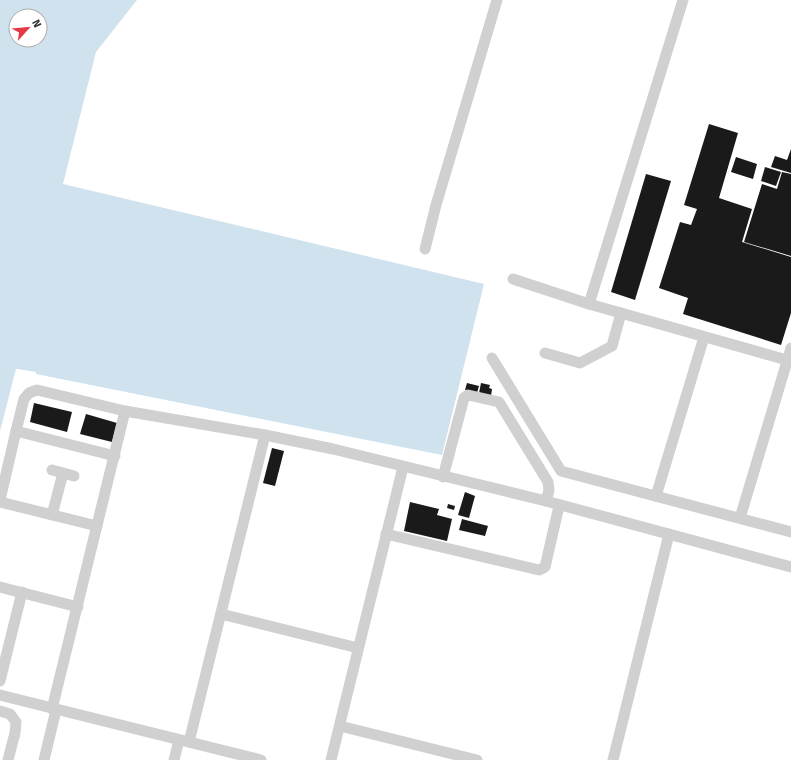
<svg xmlns="http://www.w3.org/2000/svg" width="791" height="760" viewBox="0 0 791 760" font-family="'Fira Sans',sans-serif">
<style>
.water{fill:#cfe2ee;fill-rule:evenodd}
.building{fill:#1a1a1a}
.lines{fill:none;stroke-linecap:round;stroke-linejoin:round}
.minor{stroke:#d0d0d0;stroke-width:11}
</style>
<rect width="100%" height="100%" fill="#fff"/>
<path class="water" d="M 0,0 L 137,0 L 96,52 L 63,184 L 484,284 L 442,455 L 36,374 L 36,372 L 18,369 L 16,369 L 0,431 ZM 16,16 L 40,16 L 40,40 L 16,40 Z"/>
<g class="building">
<polygon points="709,124 738,133 719,198 752,209 742,242 791,257 791,313 781,345 683,314 688,298 659,288 680,222 691,225 697,209 684,205"/>
<polygon points="791,149 791,173 771,167 775,156 787,160"/>
<polygon points="736,157 757,164 753,179 731,172"/>
<polygon points="765,167 781,172 776,186 761,181"/>
<polygon points="782,172 791,174 791,256 744,242 762,184 777,189"/>
<polygon points="646,174 671,181 635,300 611,292"/>
<polygon points="467,383 479,386 477,393 465,390"/>
<polygon points="481,383 490,385 489,388 492,389 491,396 479,393"/>
<polygon points="34,403 72,412 67,432 30,422"/>
<polygon points="86,414 117,423 112,442 80,434"/>
<polygon points="272,448 284,451 275,486 263,483"/>
<polygon points="465,492 475,496 469,518 458,515"/>
<polygon points="410,502 439,509 437,515 452,519 447,541 404,531"/>
<polygon points="448,504 455,506 454,510 447,508"/>
<polygon points="462,519 488,526 485,536 459,530"/>
</g>
<g class="lines">
<g class="minor">
<polyline points="425,249 436,205 497,0"/>
<polyline points="513,279 589,304 787,360"/>
<polyline points="589,304 683,0"/>
<polyline points="545,353 580,363 612,346 621,313"/>
<polyline points="492,358 561,471 791,532"/>
<polyline points="16,431 115,456"/>
<polyline points="52,470 74,476"/>
<polyline points="443,477 464,398 468,395 499,402 548,482 549,490 546,501"/>
<polyline points="656,496 704,337"/>
<polyline points="0,500 16,431 24,399 29,393 37,390 125,411 265,435 333,449 546,501 791,567"/>
<polyline points="0,502 97,526"/>
<polyline points="52,515 63,473"/>
<polyline points="740,518 791,348"/>
<polyline points="386,534 539,570 545,567 559,506"/>
<polyline points="0,587 78,607"/>
<polyline points="221,614 358,648"/>
<polyline points="0,681 22,592"/>
<polyline points="0,695 261,760"/>
<polyline points="52,709 125,411"/>
<polyline points="0,711 10,714 16,722 15,733 8,760"/>
<polyline points="340,726 477,760"/>
<polyline points="189,742 265,435"/>
<polyline points="44,760 56,710"/>
<polyline points="174,760 179,740"/>
<polyline points="331,760 403,467"/>
<polyline points="613,760 669,534"/>
</g>
</g>
<g transform="translate(28 28) rotate(63)"><circle r="19" fill="#ffffff" stroke="#adadad"/>
<path d="M0-3L7 15L0 10L-7 15Z" fill="#e63946"/>
<text y="-6" font-size="11" font-weight="bold" text-anchor="middle" fill="#333333">N</text>
</g>
</svg>
